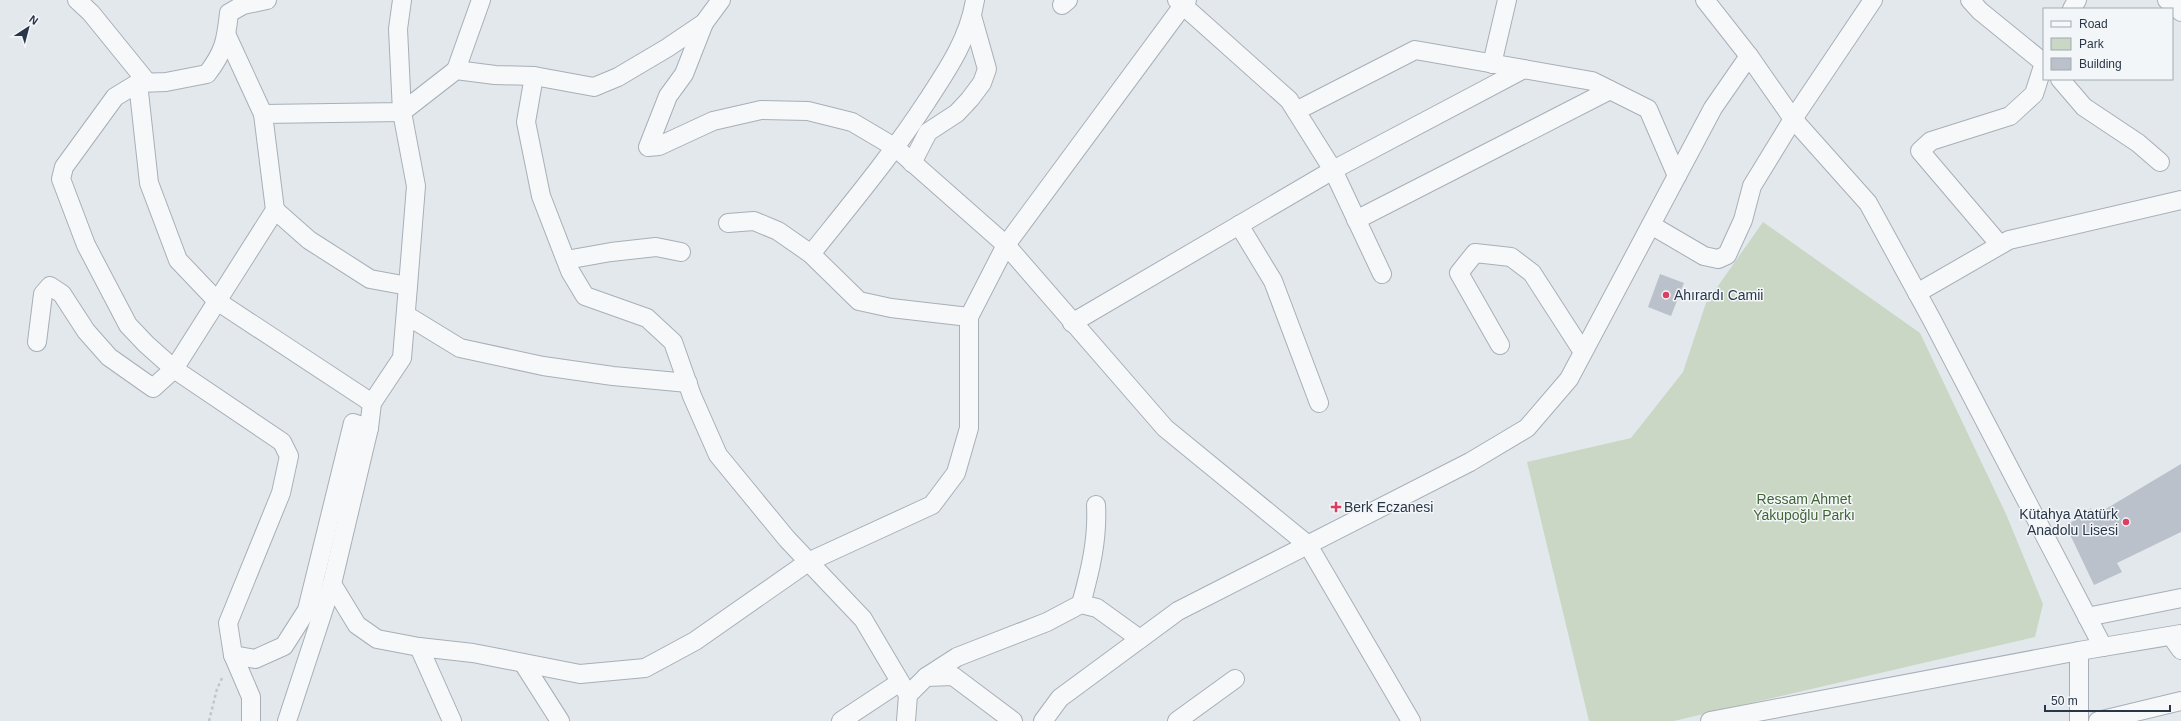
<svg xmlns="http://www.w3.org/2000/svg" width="2181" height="721" viewBox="0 0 2181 721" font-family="Helvetica,sans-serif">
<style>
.green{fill:#cad7c4}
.building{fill:#bac1cb}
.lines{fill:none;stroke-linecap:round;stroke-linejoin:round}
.minor-casing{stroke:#a7afb8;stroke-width:20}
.path{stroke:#c1c6cb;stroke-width:2.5;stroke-dasharray:3 3;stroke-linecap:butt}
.minor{stroke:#f7f8fa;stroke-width:18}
.poi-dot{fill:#db3e62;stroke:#f3f6f9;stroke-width:1.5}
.labels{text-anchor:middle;stroke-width:3;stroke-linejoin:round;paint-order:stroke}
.poi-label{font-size:14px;fill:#293647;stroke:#f3f6f9;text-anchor:start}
.park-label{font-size:14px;fill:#416435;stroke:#f3f6f9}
</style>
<rect width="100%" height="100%" fill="#e3e8ed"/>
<polygon class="green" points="1763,222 1920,333 2006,514 2043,604 2035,637 1674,721 1589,721 1527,462 1631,438 1683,372 1706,303"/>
<g class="building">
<polygon points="1660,274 1684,283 1671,316 1648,307"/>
<polygon points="2181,464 2181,532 2117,563 2122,572 2094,585 2066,526 2091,508 2094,516"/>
</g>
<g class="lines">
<defs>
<g id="minor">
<polyline points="77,0 91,13 147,82"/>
<path d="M 267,0 L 243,5 L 229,13 C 226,41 224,52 207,74 L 166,82 L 138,83 L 115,97 L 64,167 L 61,179 L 86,245 L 128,325 L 146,344 L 174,369 L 282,442 L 289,456 L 281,493 L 228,623 L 233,655 L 255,659 L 284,646 L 307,610 L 353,423 L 369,428"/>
<polyline points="1177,0 1289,100 1333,170 1382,274"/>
<polyline points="1705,0 1749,56 1793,119 1868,203 1932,320 2103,647"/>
<polyline points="1970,0 1980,11 2044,63"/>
<polyline points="2167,0 2181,12"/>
<polyline points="1062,5 1068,0"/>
<polyline points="2072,9 2077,0"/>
<polyline points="704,23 684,74 668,96 648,147 659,146 713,121 761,110 808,111 852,122 896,148 1006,245 1165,428 1308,545 1411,721"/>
<polyline points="1492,64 1507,0"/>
<polyline points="456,70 481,0"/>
<polyline points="534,76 526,122 541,196 570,271 585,296 647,318 673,342 692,396 718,455 787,539 863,619 908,695"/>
<polyline points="2060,79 2084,107 2138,143 2160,162"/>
<polyline points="138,83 149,183 178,260 217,301 372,403"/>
<polyline points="1296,111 1415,50 1592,81 1648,109 1677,176"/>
<polyline points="263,114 402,112 456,70 495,75 534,76 594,87 618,77 667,48 704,23 721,0"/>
<polyline points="912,163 928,132 957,113 970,99 982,83 987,69 972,16"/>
<polyline points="275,210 309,240 370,279 408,286"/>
<polyline points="1356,220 1610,90"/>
<polyline points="728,223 754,221 778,231 811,254 859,301 891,308 969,317"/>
<polyline points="1239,225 1273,281 1319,403"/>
<polyline points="1651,225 1704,256 1718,259 1727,255 1743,220 1752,186 1793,119 1873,0"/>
<polyline points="2000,245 1920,151 1931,141 2010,116 2034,94 2044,63"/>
<path d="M 811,254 C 851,204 892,155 927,101 C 948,69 969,38 975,0"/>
<polyline points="566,260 611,252 656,247 681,252"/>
<polyline points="1917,293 2009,240 2181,200"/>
<polyline points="406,315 460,348 543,366 613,376 688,383"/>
<polyline points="1072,323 1333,170 1524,69"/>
<polyline points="37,342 43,294 50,286 62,294 86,331 109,357 153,388 174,369 275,210 263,114 227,36"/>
<polyline points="1500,345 1459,273 1475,253 1511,257 1532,273 1583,352"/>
<polyline points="332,584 357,625 377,639 419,647 473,653 580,674 645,668 695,641 808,562 932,505 956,473 969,428 969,317 1006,245 1187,0"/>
<path d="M 1081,604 C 1090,572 1098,539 1096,505"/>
<polyline points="2087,617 2181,598"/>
<polyline points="2171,636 2181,650"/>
<polyline points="419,647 452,721"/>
<polyline points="2079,651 2079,721"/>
<polyline points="233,655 251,697 251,721"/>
<polyline points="523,663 560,721"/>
<polyline points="926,677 957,657 1047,622 1081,604 1097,608 1140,639"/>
<polyline points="287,721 332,584 369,428 372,403 402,358 408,286 416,186 402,112 398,29 402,0"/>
<polyline points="841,721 900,682"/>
<polyline points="906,721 908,695 926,677 953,676 1013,721"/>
<polyline points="1043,721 1060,698 1178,611 1470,462 1527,428 1569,379 1713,108 1749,56"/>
<polyline points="1177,721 1235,679"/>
<polyline points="1710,721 2079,651 2181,634"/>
<polyline points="2098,721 2181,701"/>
</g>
</defs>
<use href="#minor" class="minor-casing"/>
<polyline class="path" points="209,721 217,689 223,676"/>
<use href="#minor" class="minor"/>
</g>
<g class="poi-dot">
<circle cx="1666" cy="295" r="4"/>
<path d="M1334 501h4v4h4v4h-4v4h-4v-4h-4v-4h4z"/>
<circle cx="2126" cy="522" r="4"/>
</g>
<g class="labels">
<g class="poi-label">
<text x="1674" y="300">Ahırardı Camii</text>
<text x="1344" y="512">Berk Eczanesi</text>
<text x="2118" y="519" text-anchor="end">Kütahya Atatürk<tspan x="2118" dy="16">Anadolu Lisesi</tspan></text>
</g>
<g class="park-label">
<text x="1804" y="504">Ressam Ahmet<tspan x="1804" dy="16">Yakupoğlu Parkı</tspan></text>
</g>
</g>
<rect x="2043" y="8" width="130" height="72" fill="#f3f6f9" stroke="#a2a9b2"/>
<rect x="2051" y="21" width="20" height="6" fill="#f7f8fa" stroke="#a2a9b2"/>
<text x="2079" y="28" font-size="12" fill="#293647">Road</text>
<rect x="2051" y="38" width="20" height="12" fill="#cad7c4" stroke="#a2a9b2"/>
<text x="2079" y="48" font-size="12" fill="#293647">Park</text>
<rect x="2051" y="58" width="20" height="12" fill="#bac1cb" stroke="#a2a9b2"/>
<text x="2079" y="68" font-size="12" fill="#293647">Building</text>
<g transform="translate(28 28) rotate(36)" stroke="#f3f6f9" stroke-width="3" paint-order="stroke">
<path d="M0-3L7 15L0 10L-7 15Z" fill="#293647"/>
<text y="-6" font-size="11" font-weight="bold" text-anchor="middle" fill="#293647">N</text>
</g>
<path d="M2045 705v6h125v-6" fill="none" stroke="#293647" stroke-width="2"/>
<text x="2051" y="705" font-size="12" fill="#293647" stroke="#f3f6f9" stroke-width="3" paint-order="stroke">50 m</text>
</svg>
